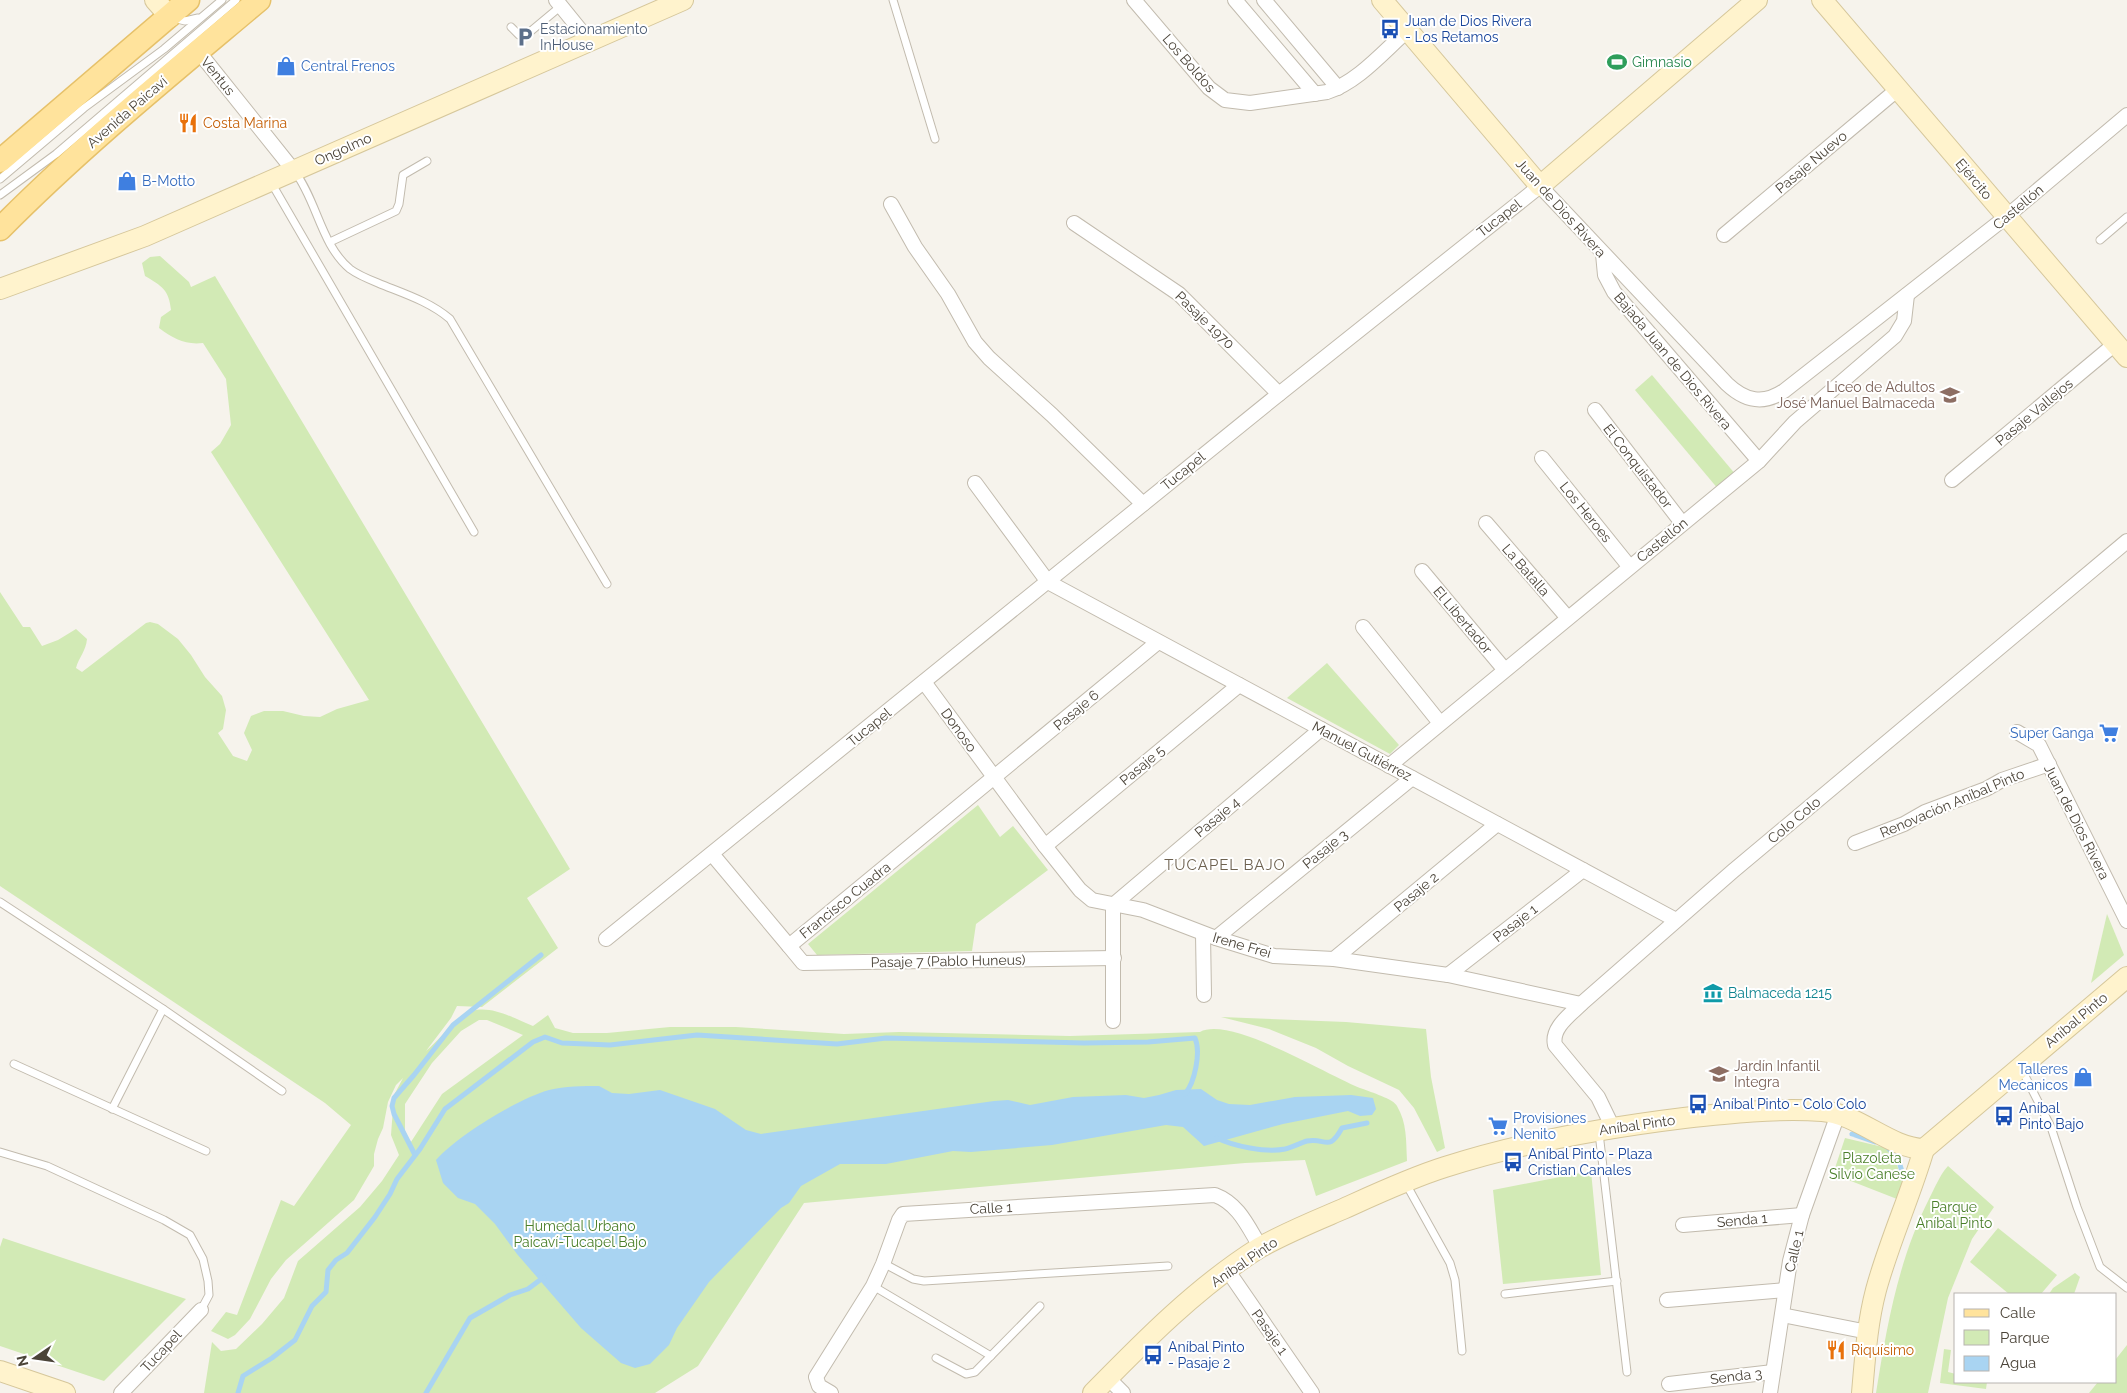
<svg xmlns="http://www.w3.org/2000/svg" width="2127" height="1393" viewBox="0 0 2127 1393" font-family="Raleway,sans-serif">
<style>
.green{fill:#d2eab5;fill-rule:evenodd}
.water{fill:#a9d4f2}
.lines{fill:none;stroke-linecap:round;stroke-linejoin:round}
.stream{stroke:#a9d4f2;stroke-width:5}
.lane-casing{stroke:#c2bbae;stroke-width:9}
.street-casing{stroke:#c2bbae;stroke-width:16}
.secondary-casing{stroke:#d6c79b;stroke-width:22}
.primary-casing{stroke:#e6c16a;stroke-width:25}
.lane{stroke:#fff;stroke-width:7}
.street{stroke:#fff;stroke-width:14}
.secondary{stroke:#fff3cd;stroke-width:20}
.primary{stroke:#ffe39c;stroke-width:22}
.labels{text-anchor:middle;stroke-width:4;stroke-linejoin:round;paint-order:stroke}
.transit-label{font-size:14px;fill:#164399;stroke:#fff;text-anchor:start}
.service-label{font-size:14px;fill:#4e5e75;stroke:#fff;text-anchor:start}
.leisure-label{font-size:14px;fill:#27864d;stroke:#fff;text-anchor:start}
.street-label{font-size:14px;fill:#4b4439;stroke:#fff}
.shop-label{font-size:14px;fill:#366cbe;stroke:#fff;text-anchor:start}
.food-label{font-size:14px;fill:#c56008;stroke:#fff;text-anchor:start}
.education-label{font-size:14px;fill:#785e54;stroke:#fff;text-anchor:end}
.culture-label{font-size:14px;fill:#0d838f;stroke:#fff;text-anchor:start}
.park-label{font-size:14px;fill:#4a7f2a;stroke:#fff}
.neighbourhood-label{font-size:15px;letter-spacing:1px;fill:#6e6250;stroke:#fff}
</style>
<rect width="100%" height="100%" fill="#f6f3ec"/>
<g class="green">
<path d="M 160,256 L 189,282 L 191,287 L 215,276 L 570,869 L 527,898 L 558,948 L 482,1007 L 457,1006 L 451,1018 L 426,1051 C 439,1040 449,1026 463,1016 C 483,1000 513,1018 533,1026 L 548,1015 L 555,1028 L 573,1033 L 607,1033 L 670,1027 L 736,1027 L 844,1034 L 899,1032 L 1070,1036 L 1200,1032 C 1231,1015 1330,1077 1363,1089 C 1370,1092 1394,1099 1397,1106 C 1407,1123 1406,1140 1407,1161 L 1316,1196 L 1305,1160 L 1245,1163 L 804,1203 L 698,1366 L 655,1393 L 204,1393 L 212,1342 L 221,1351 L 236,1349 L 262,1324 L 284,1298 L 298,1261 L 360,1207 L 382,1181 L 399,1155 L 391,1135 L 394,1095 L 403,1078 L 396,1085 L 388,1102 L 383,1128 L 378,1139 L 374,1154 L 374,1166 L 354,1200 L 286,1260 L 271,1279 L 250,1319 L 235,1335 L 228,1339 L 211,1331 L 226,1312 L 237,1315 L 281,1200 L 294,1206 L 351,1125 L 325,1103 L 0,886 L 0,592 L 23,627 L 30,627 L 42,646 L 58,640 L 76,629 L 87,639 C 86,651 79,657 76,668 L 82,672 L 146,623 L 150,622 L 158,624 L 178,639 L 191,655 L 205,677 L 222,696 L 226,710 L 223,729 L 218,733 L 233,756 L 247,761 L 252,750 L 244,733 L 251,716 L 264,711 L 283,711 L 304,716 L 320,717 L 337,709 L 369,700 L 211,452 L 220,444 L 231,425 L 226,379 L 203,343 C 185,345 174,339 159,328 L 161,317 L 171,310 C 169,290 162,286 145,276 L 142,263 L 150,257 ZM 479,1020 L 487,1020 L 523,1035 L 442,1094 L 409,1145 L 405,1132 L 405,1104 L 432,1063 L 461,1031 Z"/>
<polygon points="1652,375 1736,475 1719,490 1635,390"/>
<polygon points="1327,663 1399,745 1390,754 1287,698"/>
<polygon points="978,805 1000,837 1013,826 1048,870 976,924 972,951 817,955 808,944"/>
<polygon points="2107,914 2124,955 2091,983"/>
<polygon points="1221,1017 1346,1022 1426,1029 1431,1077 1445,1148 1437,1152 1414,1108 1399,1090 1348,1066 1316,1048 1269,1029"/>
<polygon points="1845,1138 1887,1148 1895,1159 1903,1183 1897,1199 1833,1174"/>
<path d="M 1948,1166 L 1994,1207 L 1972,1239 L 1948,1298 L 1928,1393 L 1876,1393 C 1887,1325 1898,1261 1929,1199 C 1935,1188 1939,1176 1948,1166 Z"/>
<polygon points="1591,1171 1601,1275 1503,1284 1493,1190"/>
<polygon points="1998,1228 2057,1275 2041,1294 2009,1294 1970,1262"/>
<polygon points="3,1238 186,1299 104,1381 0,1346 0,1247"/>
<polygon points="2075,1273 2080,1277 2074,1294 2049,1294 2053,1288"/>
<polygon points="2127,1345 2127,1393 2089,1393 2098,1382 2116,1382 2116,1359"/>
<polygon points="1944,1349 1951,1350 1948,1372 1956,1374 1956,1382 1987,1382 1986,1389 1940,1383"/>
</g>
<path class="water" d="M 599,1086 L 612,1093 L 629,1094 L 660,1090 L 715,1109 L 746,1130 L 761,1134 L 994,1101 L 1008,1100 L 1030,1105 L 1073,1097 L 1126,1095 L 1144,1098 L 1159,1095 L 1176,1090 L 1201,1089 L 1217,1100 L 1229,1104 L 1250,1105 L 1295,1097 L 1351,1095 L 1373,1098 L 1376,1109 L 1372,1115 L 1360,1116 L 1348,1111 L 1283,1124 L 1204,1146 L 1183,1127 L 1166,1125 L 1052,1145 L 971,1152 L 953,1151 L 886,1164 L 840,1164 L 801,1186 L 789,1203 L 781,1208 L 709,1282 L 677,1328 L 669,1345 L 650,1364 L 635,1368 L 621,1363 L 581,1328 L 517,1254 L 495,1224 L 475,1204 L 458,1198 L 443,1183 L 436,1160 C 457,1136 517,1099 549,1090 C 565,1086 583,1086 599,1086 Z"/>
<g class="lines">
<g class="stream">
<polyline points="1852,1134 1875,1142"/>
<path d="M 1217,1138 C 1233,1146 1266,1153 1285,1149 C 1293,1147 1300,1143 1307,1141 C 1326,1137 1328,1153 1342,1128 L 1367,1123"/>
<polyline points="1887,1147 1898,1158 1905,1182"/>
<polyline points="415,1155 394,1114 392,1106 394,1098 414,1075 453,1025 541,955"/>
<path d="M 238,1393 L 243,1376 L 272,1358 L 295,1340 L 312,1306 L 326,1292 L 328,1270 L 336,1260 L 347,1253 L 375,1217 L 390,1194 L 397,1179 L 420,1149 L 445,1109 L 533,1042 L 545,1037 L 562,1043 L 610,1045 L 697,1035 L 837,1044 L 886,1038 L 1084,1043 L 1148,1042 L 1195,1038 C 1201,1052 1195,1082 1185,1094"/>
<polyline points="426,1393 470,1318 510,1295 528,1289 544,1277"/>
</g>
<defs>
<g id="lane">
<polyline points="893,0 935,139"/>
<polyline points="173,18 185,21 198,18"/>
<polyline points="511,27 519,35 525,36 561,6"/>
<path d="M 295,172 C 317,201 321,245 350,269 C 358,275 368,279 378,283 C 402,293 429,301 450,319 L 607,584"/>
<polyline points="0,179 84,108 164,49 222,0"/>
<polyline points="272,184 474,532"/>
<polyline points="0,195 56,154 236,0"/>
<polyline points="2100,240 2127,217"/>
<polyline points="330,242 396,211 399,204 403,175 427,161"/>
<polyline points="0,902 163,1009 282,1091"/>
<polyline points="14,1064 206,1151"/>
<polyline points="2022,1070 2051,1127 2077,1207 2100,1267 2127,1288"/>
<polyline points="112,1109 163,1009"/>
<polyline points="1599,1133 1627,1372"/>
<polyline points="0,1152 47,1166 164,1220 190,1235 203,1259 208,1281 209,1295 201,1310"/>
<polyline points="1405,1182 1450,1263 1455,1280 1462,1351"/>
<polyline points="883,1263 913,1279 924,1281 1168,1266"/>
<polyline points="873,1286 991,1356"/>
<polyline points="1505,1294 1617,1281"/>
<polyline points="936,1358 966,1374 975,1372 1040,1306"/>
</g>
<g id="street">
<polyline points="556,0 590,42"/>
<path d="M 1134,0 L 1209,88 L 1225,100 L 1250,103 L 1327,92 C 1358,82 1383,52 1408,30"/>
<polyline points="1235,0 1315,94"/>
<polyline points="1264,0 1338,88"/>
<polyline points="198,51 294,171"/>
<polyline points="891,204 915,247 948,294 975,342 989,358 1052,415 1143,504"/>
<polyline points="1074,223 1179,294 1279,394"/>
<polyline points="1724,235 1898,89"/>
<polyline points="1603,254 1605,275 1614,292 1759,461"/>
<polyline points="1595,410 1682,523"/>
<polyline points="1542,458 1629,566"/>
<polyline points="1952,480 2115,344"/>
<polyline points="975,483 1048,582 1676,920"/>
<polyline points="1486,523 1567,617"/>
<polyline points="1422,571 1504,669"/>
<polyline points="1363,627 1440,723"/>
<polyline points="924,682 1045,846 1080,890 1092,900 1143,910 1216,938 1274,956 1334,959 1448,975 1581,1004"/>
<polyline points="2017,732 2039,745 2127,921"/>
<polyline points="1389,766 1759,461 1795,422 1895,336 1904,321 1907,295"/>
<polyline points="1855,843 1904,824 1925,812 1986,789 2002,780 2049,764"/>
<polyline points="1045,846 1239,685"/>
<polyline points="712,854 789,946 1158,642"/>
<polyline points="1203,934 1204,995"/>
<polyline points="1216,938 1412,778"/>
<path d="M 606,939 L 1279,394 L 1540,186 L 1727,384 C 1745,401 1763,405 1784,391 L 2006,217 L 2127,115"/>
<polyline points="789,946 803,963 1114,958"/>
<polyline points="1334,959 1497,824"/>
<polyline points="1448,975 1583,870"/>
<polyline points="1113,1021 1113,905 1321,729"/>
<path d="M 1613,1128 L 1598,1097 L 1555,1045 C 1551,1028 1570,1015 1581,1004 L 1733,871 L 2127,541"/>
<polyline points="1683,1225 1802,1215"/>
<polyline points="1228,1271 1312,1393"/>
<polyline points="1667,1300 1785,1290"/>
<polyline points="1782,1315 1868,1332"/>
<polyline points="1108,1378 1123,1393"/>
<polyline points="1669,1384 1773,1372"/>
<polyline points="121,1393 201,1310"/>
<path d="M 831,1393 L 819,1386 L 816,1377 L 873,1286 L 883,1264 L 899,1220 L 903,1214 L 1215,1195 C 1239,1204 1248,1227 1261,1248"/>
<polyline points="1770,1393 1790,1261 1802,1215 1838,1114"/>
</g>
<g id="secondary">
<polyline points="155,0 170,17"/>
<polyline points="1382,0 1540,186 1757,0"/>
<polyline points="1822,0 2127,357"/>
<polyline points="0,289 145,236 683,0"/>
<polyline points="0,1371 65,1393"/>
<path d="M 1093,1393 C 1144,1341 1197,1287 1259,1248 C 1285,1233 1315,1221 1343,1209 C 1376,1194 1410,1178 1445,1167 C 1522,1142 1603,1128 1684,1118 C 1729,1113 1776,1108 1822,1111 C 1859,1114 1889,1148 1924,1149 L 2127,977"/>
<path d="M 1862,1393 C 1865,1359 1867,1324 1876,1290 C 1889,1242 1910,1197 1924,1149"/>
</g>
<g id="primary">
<polyline points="0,161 188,0"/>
<path d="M 0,229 C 81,147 171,74 259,0"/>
</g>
</defs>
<use href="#lane" class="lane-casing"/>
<use href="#street" class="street-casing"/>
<use href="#secondary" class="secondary-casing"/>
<use href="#primary" class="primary-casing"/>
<use href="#lane" class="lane"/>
<use href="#street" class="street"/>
<use href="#secondary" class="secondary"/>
<use href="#primary" class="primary"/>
</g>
<defs>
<symbol id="bus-bare" viewBox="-9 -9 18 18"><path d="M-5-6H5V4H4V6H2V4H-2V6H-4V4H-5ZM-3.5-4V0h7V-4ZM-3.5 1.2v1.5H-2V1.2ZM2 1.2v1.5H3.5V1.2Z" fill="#1a4fb4" stroke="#fff" stroke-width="2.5" paint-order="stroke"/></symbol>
<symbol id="parking-bare" viewBox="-9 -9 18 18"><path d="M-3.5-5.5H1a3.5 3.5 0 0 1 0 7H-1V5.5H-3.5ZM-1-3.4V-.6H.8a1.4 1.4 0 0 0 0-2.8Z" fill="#5c6f8a" stroke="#fff" stroke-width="2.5" paint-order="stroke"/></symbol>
<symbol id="stadium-bare" viewBox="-9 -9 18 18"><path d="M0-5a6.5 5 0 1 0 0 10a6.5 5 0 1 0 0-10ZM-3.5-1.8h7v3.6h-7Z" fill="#2e9e5b" stroke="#fff" stroke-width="2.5" paint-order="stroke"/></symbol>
<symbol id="shop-bare" viewBox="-9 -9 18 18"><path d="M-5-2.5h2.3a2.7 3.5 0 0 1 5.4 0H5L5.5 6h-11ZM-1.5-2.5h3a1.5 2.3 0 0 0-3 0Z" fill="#3f7fe0" stroke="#fff" stroke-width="2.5" paint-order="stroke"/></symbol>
<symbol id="restaurant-bare" viewBox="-9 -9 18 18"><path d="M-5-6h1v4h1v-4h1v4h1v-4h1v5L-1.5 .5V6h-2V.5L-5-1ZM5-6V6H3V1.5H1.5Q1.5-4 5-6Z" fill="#e8710a" stroke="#fff" stroke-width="2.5" paint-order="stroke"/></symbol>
<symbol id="school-bare" viewBox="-9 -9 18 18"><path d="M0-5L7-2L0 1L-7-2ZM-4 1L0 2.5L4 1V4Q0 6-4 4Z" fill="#8d6e63" stroke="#fff" stroke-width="2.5" paint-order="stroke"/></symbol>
<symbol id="supermarket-bare" viewBox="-9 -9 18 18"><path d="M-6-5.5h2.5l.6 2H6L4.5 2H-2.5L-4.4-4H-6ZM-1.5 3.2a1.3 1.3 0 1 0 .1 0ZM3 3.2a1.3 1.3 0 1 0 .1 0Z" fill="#3f7fe0" stroke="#fff" stroke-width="2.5" paint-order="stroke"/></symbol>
<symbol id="museum-bare" viewBox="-9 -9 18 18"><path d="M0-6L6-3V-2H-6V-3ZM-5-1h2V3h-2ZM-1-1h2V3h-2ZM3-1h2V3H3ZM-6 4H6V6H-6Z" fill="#0f9aa8" stroke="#fff" stroke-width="2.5" paint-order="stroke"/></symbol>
</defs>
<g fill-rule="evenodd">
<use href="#bus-bare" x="1376" y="15" width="28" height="28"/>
<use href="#parking-bare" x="511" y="23" width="28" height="28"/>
<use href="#stadium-bare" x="1603" y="48" width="28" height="28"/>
<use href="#shop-bare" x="272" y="52" width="28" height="28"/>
<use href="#restaurant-bare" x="174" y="109" width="28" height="28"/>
<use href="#shop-bare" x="113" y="167" width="28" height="28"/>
<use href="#school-bare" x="1936" y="381" width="28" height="28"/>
<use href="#supermarket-bare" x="2095" y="719" width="28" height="28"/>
<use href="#museum-bare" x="1699" y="979" width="28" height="28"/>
<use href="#school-bare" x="1705" y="1060" width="28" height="28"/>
<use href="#shop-bare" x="2069" y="1063" width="28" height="28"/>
<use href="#bus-bare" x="1684" y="1090" width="28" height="28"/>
<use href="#bus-bare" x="1990" y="1102" width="28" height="28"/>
<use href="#supermarket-bare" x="1484" y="1112" width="28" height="28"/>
<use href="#bus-bare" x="1499" y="1148" width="28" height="28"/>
<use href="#restaurant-bare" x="1822" y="1336" width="28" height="28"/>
<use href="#bus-bare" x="1139" y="1341" width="28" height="28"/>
</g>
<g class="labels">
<g class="transit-label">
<text x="1405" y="26">Juan de Dios Rivera<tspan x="1405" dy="16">- Los Retamos</tspan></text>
<text x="1713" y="1109">Aníbal Pinto - Colo Colo</text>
<text x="2019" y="1113">Aníbal<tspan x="2019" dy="16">Pinto Bajo</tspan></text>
<text x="1528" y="1159">Aníbal Pinto - Plaza<tspan x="1528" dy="16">Cristian Canales</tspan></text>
<text x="1168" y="1352">Aníbal Pinto<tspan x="1168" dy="16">- Pasaje 2</tspan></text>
</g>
<g class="service-label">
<text x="540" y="34">Estacionamiento<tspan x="540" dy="16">InHouse</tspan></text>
</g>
<g class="leisure-label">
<text x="1632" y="67">Gimnasio</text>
</g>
<g class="street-label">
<text transform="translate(1189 63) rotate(49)" y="5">Los Boldos</text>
<text transform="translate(218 76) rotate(51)" y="5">Ventus</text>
<text transform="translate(127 112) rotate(-41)" y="5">Avenida Paicaví</text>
<text transform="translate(343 149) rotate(-24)" y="5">Ongolmo</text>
<text transform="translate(1811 162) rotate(-40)" y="5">Pasaje Nuevo</text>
<text transform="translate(1974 179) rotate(50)" y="5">Ejército</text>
<text transform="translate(2018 207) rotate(-40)" y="5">Castellón</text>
<text transform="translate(1561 208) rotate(48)" y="5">Juan de Dios Rivera</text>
<text transform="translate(1499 218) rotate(-38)" y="5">Tucapel</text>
<text transform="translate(1205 320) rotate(44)" y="5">Pasaje 1970</text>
<text transform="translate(1673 361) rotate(50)" y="5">Bajada Juan de Dios Rivera</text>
<text transform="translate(2034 412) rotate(-40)" y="5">Pasaje Vallejos</text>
<text transform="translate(1638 466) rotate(52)" y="5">El Conquistador</text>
<text transform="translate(1183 471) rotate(-39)" y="5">Tucapel</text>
<text transform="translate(1586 512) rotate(51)" y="5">Los Heroes</text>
<text transform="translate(1662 540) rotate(-39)" y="5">Castellón</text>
<text transform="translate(1526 570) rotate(49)" y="5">La Batalla</text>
<text transform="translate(1463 620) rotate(50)" y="5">El Libertador</text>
<text transform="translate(1076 710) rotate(-40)" y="5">Pasaje 6</text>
<text transform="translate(869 727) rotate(-39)" y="5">Tucapel</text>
<text transform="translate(959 730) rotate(54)" y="5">Donoso</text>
<text transform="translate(1362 751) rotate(28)" y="5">Manuel Gutiérrez</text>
<text transform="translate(1142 765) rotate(-40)" y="5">Pasaje 5</text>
<text transform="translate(1952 803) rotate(-23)" y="5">Renovación Aníbal Pinto</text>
<text transform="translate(1217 817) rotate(-40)" y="5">Pasaje 4</text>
<text transform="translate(1794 820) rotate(-40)" y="5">Colo Colo</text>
<text transform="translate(2077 822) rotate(63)" y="5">Juan de Dios Rivera</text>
<text transform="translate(1325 849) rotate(-39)" y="5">Pasaje 3</text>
<text transform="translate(1416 892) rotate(-40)" y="5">Pasaje 2</text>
<text transform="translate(845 900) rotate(-39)" y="5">Francisco Cuadra</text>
<text transform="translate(1515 923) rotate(-38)" y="5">Pasaje 1</text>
<text transform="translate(1242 945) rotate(16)" y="5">Irene Frei</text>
<text transform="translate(948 961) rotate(-1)" y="5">Pasaje 7 (Pablo Huneus)</text>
<text transform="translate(2076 1020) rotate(-40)" y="5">Aníbal Pinto</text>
<text transform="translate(1637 1125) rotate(-8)" y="5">Aníbal Pinto</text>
<text transform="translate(991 1208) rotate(-3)" y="5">Calle 1</text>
<text transform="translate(1742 1220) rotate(-5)" y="5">Senda 1</text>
<text transform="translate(1794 1251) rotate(-77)" y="5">Calle 1</text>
<text transform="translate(1244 1262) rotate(-34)" y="5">Aníbal Pinto</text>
<text transform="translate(1270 1332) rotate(55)" y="5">Pasaje 1</text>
<text transform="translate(161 1351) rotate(-47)" y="5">Tucapel</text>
<text transform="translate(1736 1376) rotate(-7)" y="5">Senda 3</text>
</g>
<g class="shop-label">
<text x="301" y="71">Central Frenos</text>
<text x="142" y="186">B-Motto</text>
<text x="2094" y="738" text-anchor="end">Super Ganga</text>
<text x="2068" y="1074" text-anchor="end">Talleres<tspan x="2068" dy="16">Mecanicos</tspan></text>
<text x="1513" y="1123">Provisiones<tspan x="1513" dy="16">Nenito</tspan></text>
</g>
<g class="food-label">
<text x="203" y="128">Costa Marina</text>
<text x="1851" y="1355">Riquísimo</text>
</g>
<g class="education-label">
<text x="1935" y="392">Liceo de Adultos<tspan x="1935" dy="16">José Manuel Balmaceda</tspan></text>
<text x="1734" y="1071" text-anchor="start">Jardín Infantil<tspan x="1734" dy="16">Integra</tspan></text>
</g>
<g class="culture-label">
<text x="1728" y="998">Balmaceda 1215</text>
</g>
<g class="park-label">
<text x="1872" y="1163">Plazoleta<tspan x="1872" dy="16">Silvio Canese</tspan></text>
<text x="1954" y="1212">Parque<tspan x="1954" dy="16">Aníbal Pinto</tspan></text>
<text x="580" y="1231">Humedal Urbano<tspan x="580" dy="16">Paicaví-Tucapel Bajo</tspan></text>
</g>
<g class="neighbourhood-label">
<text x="1225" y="870">TUCAPEL BAJO</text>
</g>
</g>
<rect x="1954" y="1293" width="162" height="90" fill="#ffffff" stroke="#b7b4b0"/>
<rect x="1964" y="1309" width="25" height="8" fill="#ffe39c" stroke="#b7b4b0"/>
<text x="2000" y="1318" font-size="15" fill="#4b4439">Calle</text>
<rect x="1964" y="1330" width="25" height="15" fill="#d2eab5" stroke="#b7b4b0"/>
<text x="2000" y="1343" font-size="15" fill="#4b4439">Parque</text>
<rect x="1964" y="1356" width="25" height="15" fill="#a9d4f2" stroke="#b7b4b0"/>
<text x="2000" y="1368" font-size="15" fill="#4b4439">Agua</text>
<g transform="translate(35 1358) rotate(257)" stroke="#ffffff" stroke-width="4" paint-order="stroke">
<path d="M0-4L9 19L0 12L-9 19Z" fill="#4b4439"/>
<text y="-8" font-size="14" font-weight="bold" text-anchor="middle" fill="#4b4439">N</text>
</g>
</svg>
